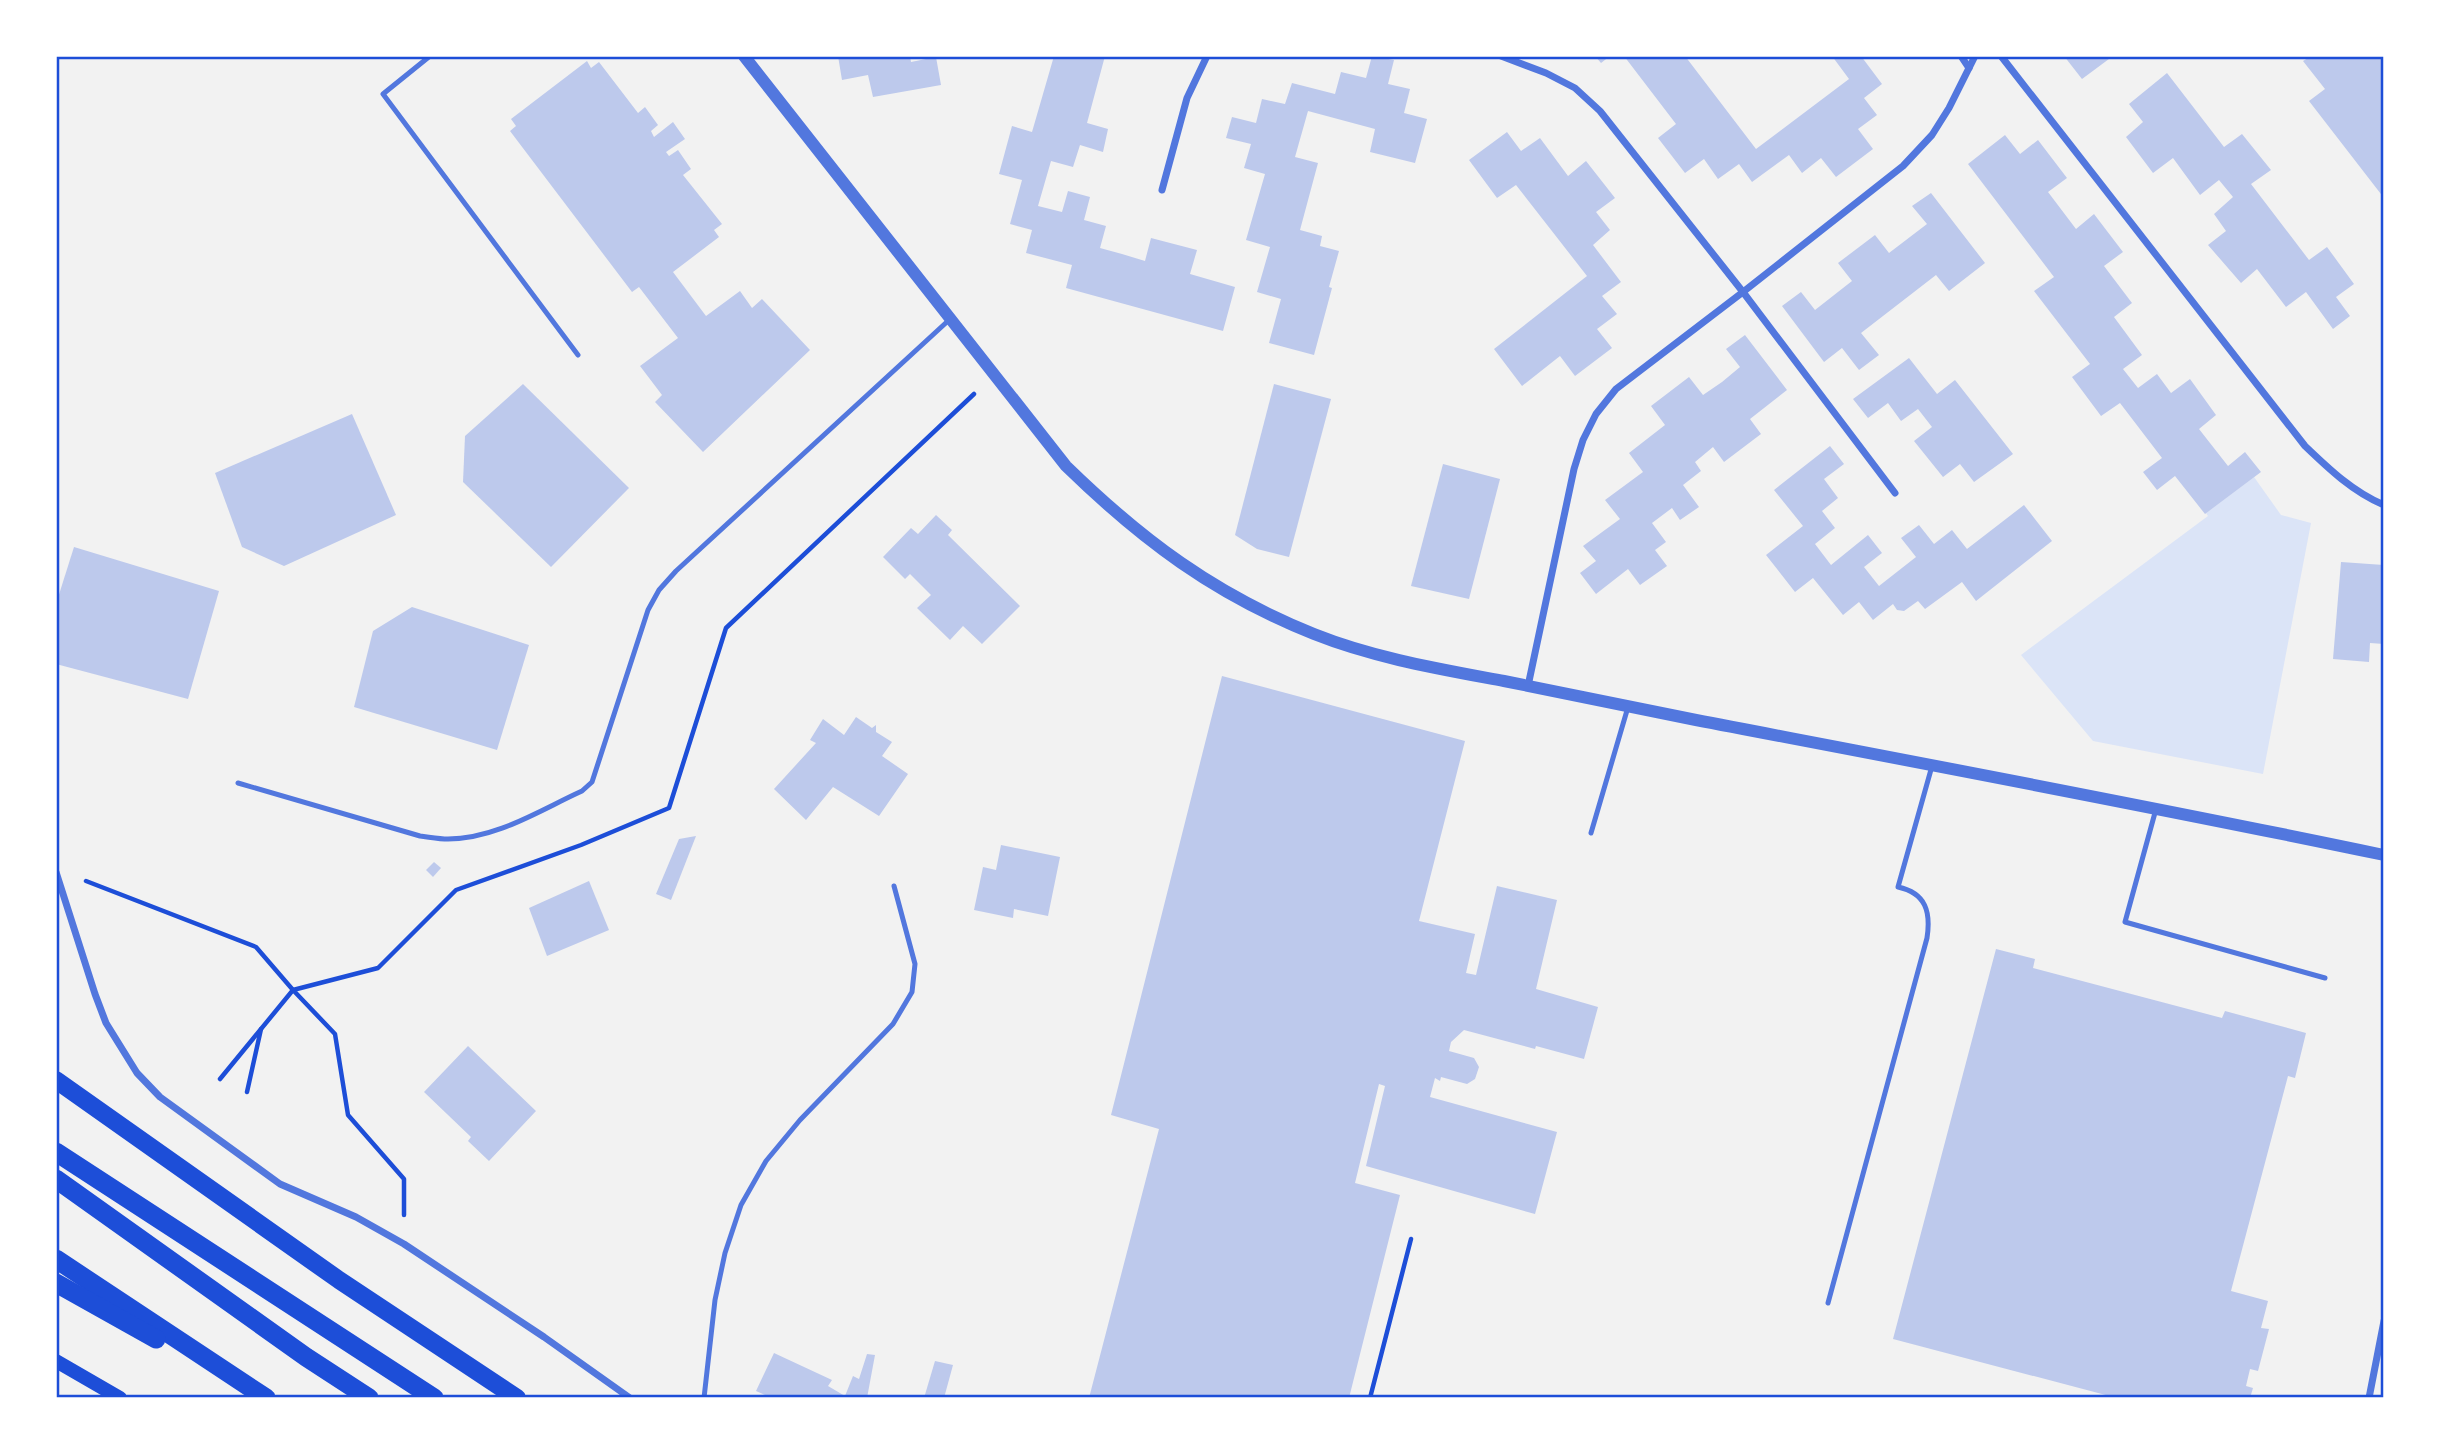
<svg xmlns="http://www.w3.org/2000/svg" width="2440" height="1454" viewBox="0 0 2440 1454" font-family="'Sofia Sans Condensed',sans-serif">
<style>
.green{fill:#dbe4f7}
.building{fill:#bdc9ec}
.lines{fill:none;stroke-linecap:round;stroke-linejoin:round}
.path{stroke:#1d4ed8;stroke-width:4.5}
.service{stroke:#5277de;stroke-width:5}
.minor{stroke:#5277de;stroke-width:7}
.tertiary{stroke:#5277de;stroke-width:12}
.secondary{stroke:#1d4ed8;stroke-width:14}
.primary{stroke:#1d4ed8;stroke-width:18}
.trunk{stroke:#1d4ed8;stroke-width:19}
.neatline{fill:none;stroke:#1d4ed8;stroke-width:2.5}
</style>
<rect width="100%" height="100%" fill="#f2f2f2"/>
<polygon class="green" points="2254,477 2281,515 2311,523 2263,774 2093,741 2021,655 2208,516 2206,513"/>
<g class="building">
<polygon points="838,56 910,56 911,62 936,57 941,85 873,97 868,75 842,80"/>
<polygon points="1054,56 1105,56 1087,123 1108,129 1103,152 1080,145 1073,167 1051,161 1038,206 1062,212 1068,191 1090,197 1084,220 1106,226 1100,248 1122,254 1145,261 1151,238 1197,250 1190,274 1235,287 1223,331 1066,288 1072,265 1026,253 1032,230 1010,224 1022,180 999,174 1012,126 1032,132"/>
<polygon points="1372,56 1394,60 1388,84 1410,89 1404,113 1427,119 1415,163 1370,152 1375,129 1308,111 1295,157 1318,163 1300,230 1322,236 1320,246 1339,251 1329,287 1332,288 1314,355 1269,343 1281,299 1257,292 1270,247 1246,240 1265,174 1244,168 1251,144 1226,138 1232,117 1256,123 1262,99 1285,104 1292,83 1335,94 1341,72 1366,78"/>
<polygon points="1595,56 1610,56 1601,63"/>
<polygon points="1624,56 1685,56 1756,149 1849,79 1832,56 1861,56 1882,84 1864,98 1877,115 1858,129 1873,149 1836,177 1821,158 1802,173 1789,155 1752,182 1739,164 1718,179 1704,159 1685,173 1658,138 1676,124"/>
<polygon points="2064,56 2113,56 2082,79"/>
<polygon points="2307,56 2384,56 2384,198 2309,101 2325,89 2303,61 2308,58"/>
<polygon points="587,61 591,68 599,62 638,113 645,107 658,125 651,131 654,137 673,122 685,139 666,152 669,156 678,150 691,169 683,175 722,224 714,230 719,237 673,272 706,316 740,291 752,308 762,299 810,350 703,452 655,402 662,395 640,366 678,338 639,287 632,292 510,131 516,126 511,119"/>
<polygon points="2167,73 2224,147 2242,134 2271,170 2251,184 2309,260 2327,247 2354,284 2336,297 2350,316 2333,329 2306,292 2286,307 2257,269 2241,283 2208,245 2226,231 2214,214 2233,197 2219,180 2200,195 2173,158 2153,173 2126,137 2143,122 2129,104"/>
<polygon points="1507,132 1521,151 1540,138 1568,176 1586,161 1615,198 1596,212 1610,230 1593,245 1621,282 1602,296 1617,314 1597,329 1612,348 1575,376 1560,356 1522,386 1494,349 1587,276 1516,185 1497,198 1469,160"/>
<polygon points="2005,135 2020,154 2038,140 2067,178 2048,192 2076,229 2094,214 2123,252 2104,266 2132,303 2114,317 2142,355 2123,369 2138,388 2157,374 2171,393 2190,379 2216,415 2199,429 2228,466 2245,452 2261,472 2205,514 2175,476 2157,490 2143,472 2162,458 2120,403 2101,416 2072,377 2090,364 2034,291 2054,277 1968,164"/>
<polygon points="1931,193 1985,263 1949,291 1936,275 1861,333 1879,355 1859,370 1842,348 1824,362 1782,306 1801,292 1815,310 1852,281 1838,263 1875,235 1889,253 1927,224 1912,206"/>
<polygon points="1745,335 1787,390 1750,419 1761,434 1724,462 1713,447 1695,462 1701,471 1683,485 1699,507 1680,520 1672,508 1652,523 1666,542 1655,550 1667,566 1640,585 1628,569 1596,594 1580,573 1596,561 1583,546 1620,519 1605,500 1643,472 1629,453 1665,425 1651,406 1689,377 1703,395 1722,382 1740,367 1726,349"/>
<polygon points="1909,358 1937,394 1955,380 2013,454 1974,482 1960,464 1943,477 1914,441 1932,427 1918,409 1901,421 1888,403 1868,418 1853,399"/>
<polygon points="523,384 629,488 551,567 463,482 465,436"/>
<polygon points="1274,384 1331,399 1289,557 1257,549 1235,535"/>
<polygon points="352,414 396,515 284,566 242,547 215,473"/>
<polygon points="1830,446 1844,464 1824,479 1838,498 1822,511 1835,528 1815,544 1831,565 1868,535 1882,553 1864,567 1879,586 1916,557 1901,538 1919,525 1934,544 1952,530 1967,549 2024,505 2052,541 1976,601 1962,582 1925,609 1918,601 1904,611 1897,610 1893,604 1873,620 1859,602 1843,615 1813,578 1795,592 1766,555 1803,526 1774,490"/>
<polygon points="1443,464 1500,479 1469,599 1411,586"/>
<polygon points="936,515 952,530 948,535 1020,606 982,644 963,626 950,640 917,608 931,595 910,574 905,579 883,557 911,528 918,534"/>
<polygon points="74,547 219,591 188,699 56,664 56,604"/>
<polygon points="2341,562 2384,565 2384,644 2370,643 2369,662 2333,659"/>
<polygon points="412,607 529,645 497,750 354,707 373,631"/>
<polygon points="1222,676 1465,741 1419,921 1475,934 1466,973 1476,975 1497,886 1557,900 1536,989 1598,1007 1584,1059 1536,1046 1535,1049 1464,1030 1451,1042 1449,1051 1474,1058 1479,1067 1475,1079 1467,1084 1441,1077 1440,1081 1435,1078 1430,1097 1557,1132 1535,1214 1366,1166 1385,1086 1379,1084 1355,1183 1400,1195 1349,1398 1089,1398 1159,1129 1111,1115"/>
<polygon points="856,717 872,728 876,725 876,732 892,742 882,756 908,774 879,816 833,787 806,820 774,789 816,743 810,740 823,719 844,735"/>
<polygon points="696,836 671,900 656,894 679,839"/>
<polygon points="1001,845 1060,857 1048,916 1014,909 1013,918 974,910 983,867 996,870"/>
<polygon points="434,862 441,868 433,877 426,870"/>
<polygon points="589,881 609,930 547,956 529,908"/>
<polygon points="1996,949 2035,959 2033,968 2222,1018 2225,1011 2306,1033 2295,1078 2288,1076 2231,1291 2268,1301 2261,1328 2269,1329 2258,1371 2250,1369 2246,1386 2253,1388 2250,1398 2117,1398 1893,1339"/>
<polygon points="468,1046 536,1111 489,1161 468,1141 471,1137 424,1092"/>
<polygon points="774,1353 832,1380 828,1386 845,1396 853,1376 859,1379 867,1354 875,1355 867,1398 772,1398 756,1391"/>
<polygon points="935,1361 953,1365 944,1398 924,1398"/>
</g>
<g class="lines">
<g class="path">
<polyline points="86,881 256,947 293,990 220,1079"/>
<polyline points="247,1092 261,1029"/>
<polyline points="404,1215 404,1179 348,1115 335,1034 293,990 378,968 456,890 581,845 669,808 726,628 974,394"/>
<polyline points="1370,1398 1411,1239"/>
</g>
<g class="service">
<polyline points="430,56 383,94 578,355"/>
<path d="M 238,783 L 420,836 C 429,837 439,839 448,839 C 496,839 540,810 582,791 L 592,782 L 648,610 L 659,590 L 676,571 L 949,320"/>
<polyline points="2156,809 2125,922 2325,978"/>
<polyline points="1591,833 1628,707"/>
<path d="M 1828,1303 L 1927,938 C 1931,912 1926,893 1898,887 L 1932,766"/>
<polyline points="704,1398 715,1300 725,1253 741,1205 766,1161 800,1120 893,1024 912,992 915,964 894,886"/>
</g>
<g class="minor">
<polyline points="1501,56 1546,73 1575,88 1600,111 1743,292 1895,493"/>
<polyline points="1961,56 1969,68"/>
<path d="M 2001,56 L 2305,446 C 2329,469 2353,492 2384,505"/>
<polyline points="1162,190 1187,98 1207,56"/>
<polyline points="1528,686 1574,469 1583,440 1596,414 1616,389 1743,292 1903,166 1932,135 1949,108 1975,56"/>
<polyline points="56,872 95,994 106,1023 137,1073 160,1097 280,1184 356,1217 404,1244 544,1337 630,1398"/>
<polyline points="2369,1398 2384,1321"/>
</g>
<path class="tertiary" d="M 744,56 L 1066,466 C 1142,540 1214,594 1314,634 C 1374,658 1440,669 1504,681 C 1568,694 1632,707 1696,720 C 1926,764 2155,807 2384,855"/>
<polyline class="secondary" points="56,1361 120,1398"/>
<polyline class="primary" points="56,1080 339,1280 517,1398"/>
<g class="trunk">
<polyline points="56,1152 434,1398"/>
<polyline points="56,1179 306,1357 369,1398"/>
<polyline points="56,1259 266,1398"/>
<polyline points="56,1283 156,1339"/>
</g>
</g>
<rect width="2440" height="1454" fill="none" stroke="#ffffff" stroke-width="116"/>
<rect x="58" y="58" width="2324" height="1338" class="neatline"/>
</svg>
